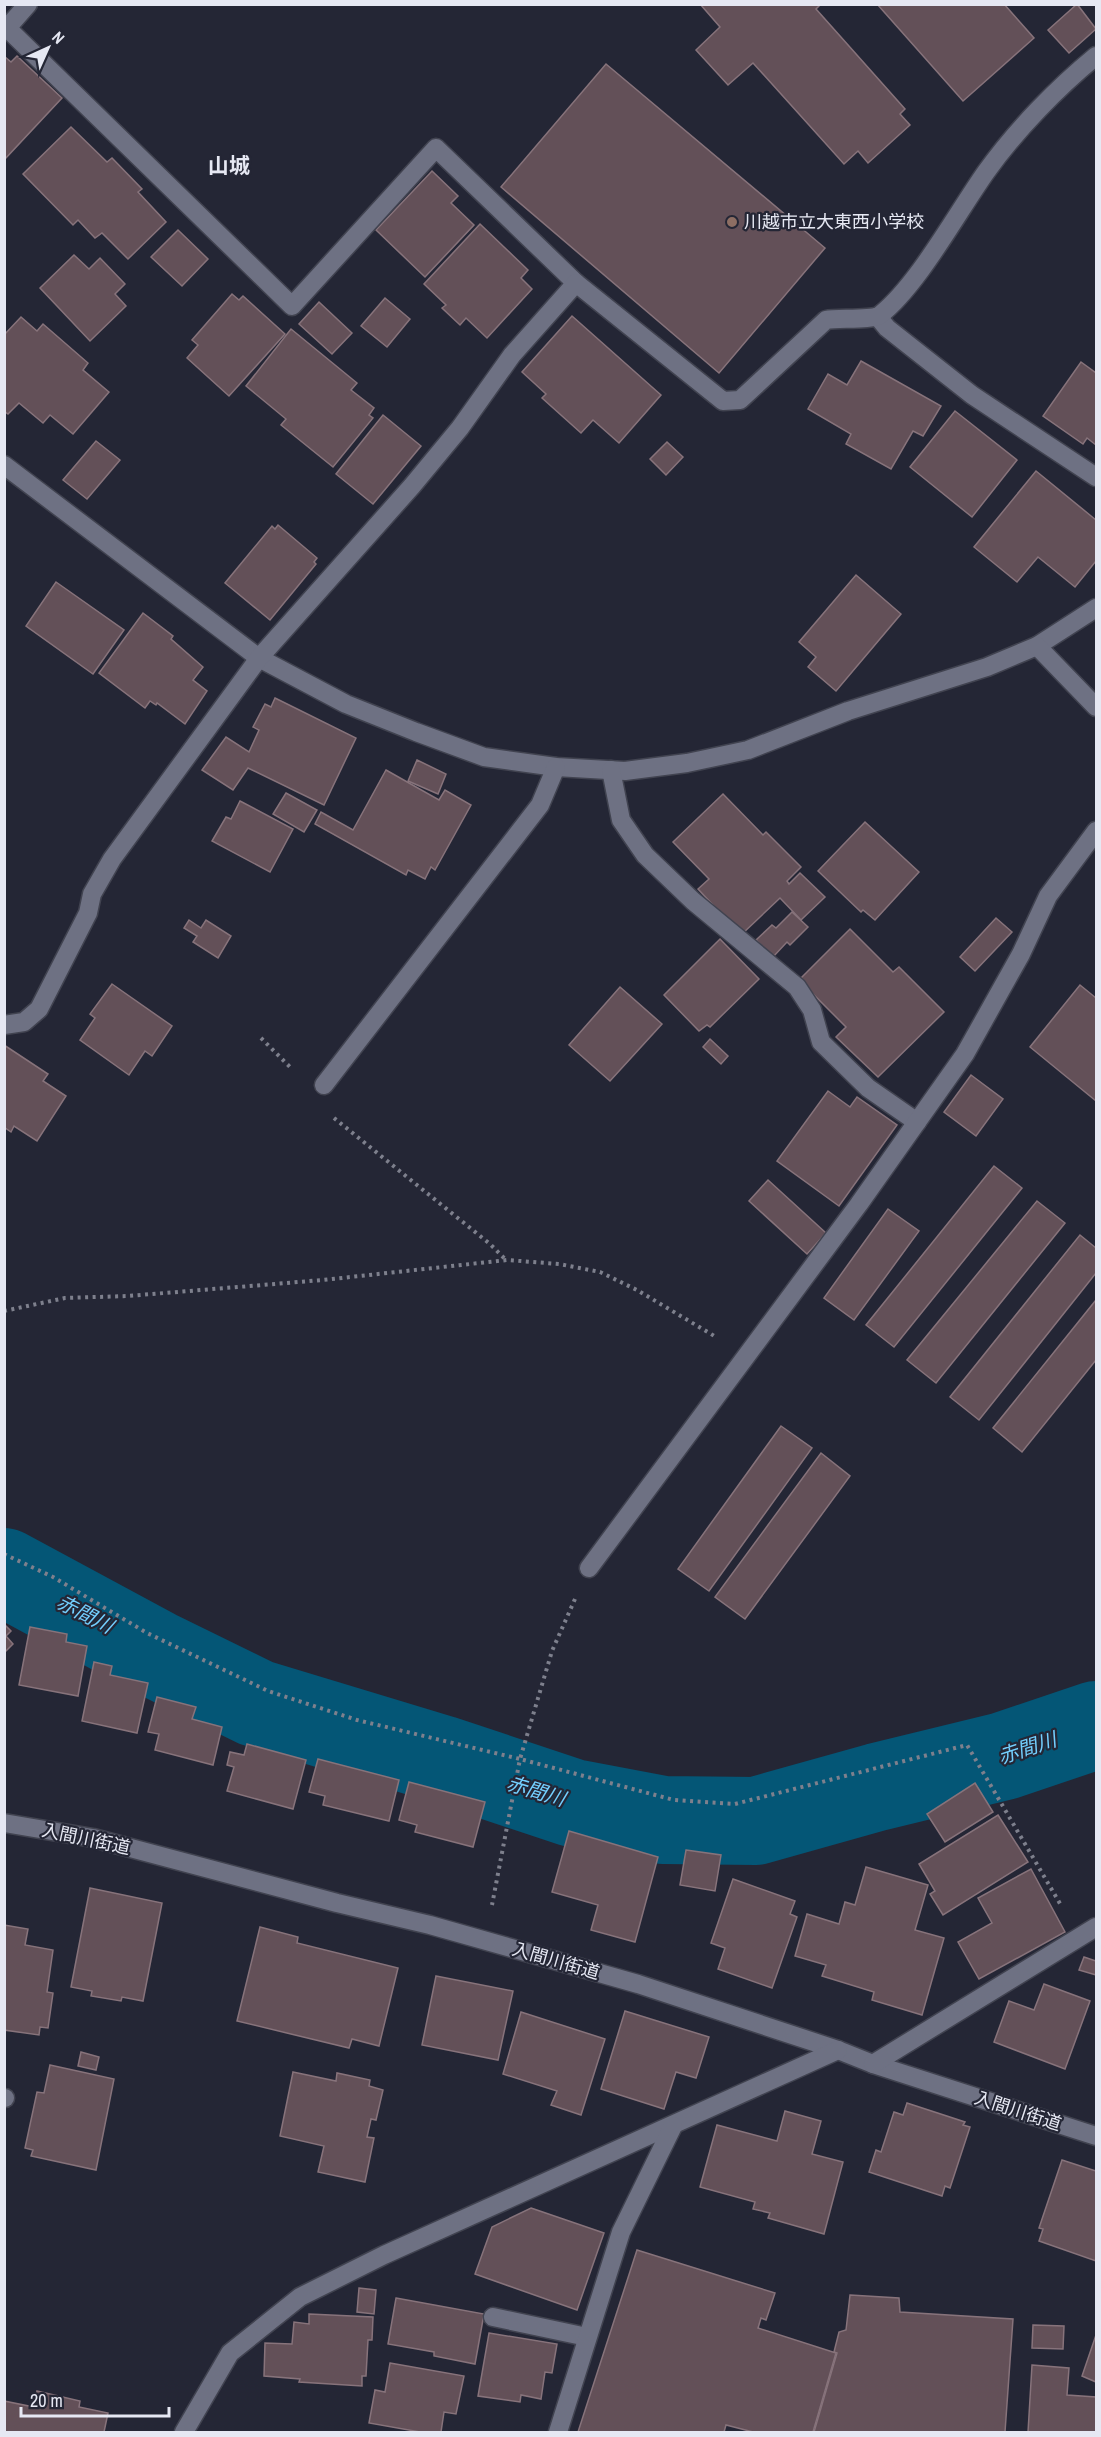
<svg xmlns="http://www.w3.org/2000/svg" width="1101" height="2437" viewBox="0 0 1101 2437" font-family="'Archivo Narrow','Noto Sans JP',sans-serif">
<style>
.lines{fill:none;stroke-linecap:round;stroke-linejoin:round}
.river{stroke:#045676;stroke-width:88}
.building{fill:#635058;stroke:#87737b;stroke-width:1.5}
.minor-casing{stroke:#414350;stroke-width:21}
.path{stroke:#7e808d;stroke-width:4;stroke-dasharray:3 4.5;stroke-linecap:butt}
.minor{stroke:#6e7183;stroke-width:18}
.education-dot{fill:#8d6e63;stroke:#242635;stroke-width:2}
.labels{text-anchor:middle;stroke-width:4.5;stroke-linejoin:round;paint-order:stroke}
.poi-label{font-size:18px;fill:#e6e8f3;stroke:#242635;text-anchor:start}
.street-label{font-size:18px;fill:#e6e8f3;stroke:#242635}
.water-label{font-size:20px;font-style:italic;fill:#73cffe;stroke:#242635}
.quarter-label{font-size:21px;font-weight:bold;fill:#e6e8f3;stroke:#242635}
</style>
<rect width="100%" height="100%" fill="#242635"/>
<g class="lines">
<polyline class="river" points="4,1572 156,1654 256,1703 441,1759 573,1803 663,1820 756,1821 877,1787 1004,1756 1096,1725"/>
</g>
<g class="building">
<polygon points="700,4 821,4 816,9 905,109 900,114 910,125 868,163 858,151 844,164 753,63 728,85 696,50 720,27"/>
<polygon points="877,4 1004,4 1034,38 963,101"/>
<polygon points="1077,4 1096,29 1069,53 1048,30"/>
<polygon points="4,56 11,62 17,56 62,98 4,160"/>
<polygon points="606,64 825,248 719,373 501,187"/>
<polygon points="71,127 107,162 112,158 142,189 138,192 166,222 128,259 102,233 95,238 78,220 73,225 23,174"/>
<polygon points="432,171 458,196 451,203 474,225 425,277 376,230"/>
<polygon points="480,224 528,270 521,278 532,289 487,338 466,318 460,325 442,308 446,305 424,284"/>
<polygon points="178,230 208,259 182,286 151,257"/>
<polygon points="74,255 89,269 100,258 125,284 115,294 126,306 90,341 40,288"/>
<polygon points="232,294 239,300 243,296 285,334 229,396 187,358 198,345 192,340"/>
<polygon points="385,298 410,319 387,347 361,326"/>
<polygon points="319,302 352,333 332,354 299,324"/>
<polygon points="572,316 661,395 619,443 593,420 581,433 542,398 546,394 522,372"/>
<polygon points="21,317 37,331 43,324 88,363 83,370 109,392 73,434 50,415 43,423 19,403 8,414 4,411 4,335"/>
<polygon points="291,329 357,383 351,390 374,408 369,415 373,418 333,467 281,425 286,419 246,386"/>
<polygon points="861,361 941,406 923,436 913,431 891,469 846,444 851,434 808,409 828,374 847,385"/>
<polygon points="1081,362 1096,373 1096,445 1087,438 1083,444 1043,416"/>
<polygon points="955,411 1017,460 972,517 910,467"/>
<polygon points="383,415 421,446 373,504 336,474"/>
<polygon points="96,441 120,460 87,499 63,480"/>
<polygon points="667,442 683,457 666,475 650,459"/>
<polygon points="1036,471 1096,520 1096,561 1075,587 1038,557 1017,582 974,547"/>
<polygon points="278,525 317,558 314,562 316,564 270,620 225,583 272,526 275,529"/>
<polygon points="856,575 901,614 836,691 808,667 816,657 799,642"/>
<polygon points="56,582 124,630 93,674 26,626"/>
<polygon points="143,613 173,636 171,639 203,667 193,680 207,691 185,724 157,703 156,705 150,701 145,708 99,673"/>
<polygon points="275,698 356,738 324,805 248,768 233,790 202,770 226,737 249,752 259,730 253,727 265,704 271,707"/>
<polygon points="417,760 446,774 438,794 408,781"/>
<polygon points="386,770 439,800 445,790 471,805 435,870 431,867 425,879 408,870 406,875 315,824 321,812 353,830"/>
<polygon points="286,793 317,810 304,832 273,814"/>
<polygon points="723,794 763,835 766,832 801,867 787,881 789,884 800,873 825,897 801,920 780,898 741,935 698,889 709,879 673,842"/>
<polygon points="240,801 293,829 270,872 212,841 226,817 231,819"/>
<polygon points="865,822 919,872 875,920 863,910 861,912 818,871"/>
<polygon points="792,912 808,927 790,945 787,942 773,957 756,940 772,925 776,928"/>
<polygon points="996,918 1012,932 975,971 960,957"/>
<polygon points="189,920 201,928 206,920 231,936 218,958 193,942 197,936 184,928"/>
<polygon points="850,929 893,972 899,967 944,1012 878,1077 836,1037 846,1027 799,980"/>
<polygon points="720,939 759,979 710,1027 707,1025 699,1031 664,995"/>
<polygon points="112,984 172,1026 152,1056 145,1051 129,1075 80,1040 95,1018 90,1014"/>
<polygon points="1080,985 1096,998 1096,1101 1030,1047"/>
<polygon points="620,987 662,1024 610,1081 569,1045"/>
<polygon points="710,1039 728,1056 721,1064 703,1047"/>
<polygon points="4,1045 48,1074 43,1081 66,1096 37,1141 14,1126 11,1132 4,1127"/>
<polygon points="971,1075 1003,1099 976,1136 944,1112"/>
<polygon points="828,1091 850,1107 857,1097 897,1125 839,1206 777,1161"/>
<polygon points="994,1166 1022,1188 894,1347 866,1325"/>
<polygon points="768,1180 826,1233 807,1254 749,1201"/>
<polygon points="1037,1201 1065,1223 936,1383 907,1360"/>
<polygon points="888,1209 919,1231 854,1320 824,1298"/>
<polygon points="1080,1235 1096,1248 1096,1273 979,1420 950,1397"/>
<polygon points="1096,1300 1096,1360 1022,1452 993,1428"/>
<polygon points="781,1426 812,1448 709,1591 678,1569"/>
<polygon points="821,1453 850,1476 745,1619 715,1597"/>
<polygon points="4,1624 11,1631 6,1636 13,1644 4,1653"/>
<polygon points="30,1627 67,1634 66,1642 87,1646 78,1696 19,1685"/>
<polygon points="94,1662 112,1666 110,1675 148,1683 137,1733 82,1721"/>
<polygon points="157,1697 196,1707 192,1719 222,1727 213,1765 155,1750 159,1734 148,1732"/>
<polygon points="247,1744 306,1760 293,1809 227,1791 234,1767 227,1765 230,1752 244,1755"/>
<polygon points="318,1759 399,1780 389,1821 323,1805 325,1796 309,1792"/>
<polygon points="409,1782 485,1802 473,1847 415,1832 417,1825 399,1820"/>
<polygon points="975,1783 993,1812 945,1842 927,1814"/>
<polygon points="998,1815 1028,1862 943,1915 930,1894 935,1891 919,1864"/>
<polygon points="569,1831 658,1857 635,1942 591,1930 598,1905 552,1892"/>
<polygon points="686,1850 721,1855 715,1891 680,1885"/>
<polygon points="866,1867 928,1885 915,1930 944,1938 922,2015 872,2000 874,1992 822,1976 826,1965 795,1956 807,1914 839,1924 845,1902 855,1905"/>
<polygon points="1031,1869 1065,1932 979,1979 958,1942 992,1923 978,1898"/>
<polygon points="733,1879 795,1901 790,1914 797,1917 772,1988 718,1969 725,1948 711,1943"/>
<polygon points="90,1888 162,1903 143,2001 122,1997 121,2001 91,1996 92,1991 71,1987"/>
<polygon points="4,1925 28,1929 25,1945 53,1950 47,1992 53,1993 48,2028 40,2027 39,2035 4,2030"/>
<polygon points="260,1927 298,1937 297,1943 398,1968 379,2046 352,2039 349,2048 237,2021"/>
<polygon points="1084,1957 1096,1961 1096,1975 1079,1970"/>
<polygon points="436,1976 513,1991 498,2060 422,2045"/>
<polygon points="1044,1984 1090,2001 1065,2069 994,2042 1009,2001 1034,2010"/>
<polygon points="625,2011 709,2037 696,2078 676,2072 664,2109 601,2089"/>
<polygon points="521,2012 605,2039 581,2115 551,2105 557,2091 503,2074"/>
<polygon points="81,2052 99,2057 96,2070 78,2066"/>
<polygon points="50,2065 114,2079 96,2170 31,2156 33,2150 25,2148 37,2092 44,2093"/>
<polygon points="293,2072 336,2081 337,2073 370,2080 369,2086 383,2090 376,2120 371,2119 367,2137 374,2138 365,2182 318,2172 324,2146 280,2136"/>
<polygon points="907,2103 965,2122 963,2125 970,2127 950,2188 945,2186 942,2196 869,2172 876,2150 881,2152 894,2112 903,2115"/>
<polygon points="785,2111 821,2121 812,2154 843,2162 824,2234 768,2218 770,2213 753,2209 755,2202 700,2187 717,2125 777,2141"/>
<polygon points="1062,2160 1096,2171 1096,2261 1039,2241 1043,2229 1039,2228"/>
<polygon points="531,2208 604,2233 577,2310 475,2274 492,2227"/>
<polygon points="637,2250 775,2293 766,2320 761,2318 758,2328 836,2353 813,2432 753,2432 726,2425 724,2432 578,2432"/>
<polygon points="359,2288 376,2290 374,2314 357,2312"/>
<polygon points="850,2295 899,2298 900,2312 1013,2319 1005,2432 814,2432 837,2353 834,2352 839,2332 846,2330"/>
<polygon points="396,2298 484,2314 475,2364 434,2356 434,2352 388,2344"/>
<polygon points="309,2314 373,2317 372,2340 368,2340 366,2376 362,2376 362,2386 299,2382 300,2379 264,2376 265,2343 292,2344 294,2322 309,2324"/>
<polygon points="1033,2325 1064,2326 1063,2349 1032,2348"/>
<polygon points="489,2333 557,2344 552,2373 545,2372 541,2399 521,2395 520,2402 478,2396"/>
<polygon points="1096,2335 1096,2382 1082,2376"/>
<polygon points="390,2363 464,2376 456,2414 444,2412 441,2432 420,2432 369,2423 375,2390 385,2392"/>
<polygon points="1032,2365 1069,2368 1067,2395 1096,2397 1096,2432 1028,2432"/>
<polygon points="37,2391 80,2401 79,2407 108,2413 104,2432 4,2432 4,2401 34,2407"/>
</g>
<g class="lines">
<defs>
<g id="minor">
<polyline points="28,4 7,28 292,306 436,148 576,283"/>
<polyline points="878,317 887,328 972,395 1096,477"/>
<polyline points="4,465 259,658 346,704 416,732 484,757 556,767 625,771 687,763 748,750 848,711 987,667 1037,646 1096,608"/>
<polyline points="1037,646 1096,707"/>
<polyline points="611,770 621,820 645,855 693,901 797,987 812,1010 821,1042 868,1088 917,1122"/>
<path d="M 4,1025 L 24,1022 L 39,1009 L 88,913 L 92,894 L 112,859 L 259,658 L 412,486 L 460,428 L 512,355 L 576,283 L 723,401 L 740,400 L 826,320 C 838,318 873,320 880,315 C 918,285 957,213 986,172 C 1016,130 1057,88 1096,56"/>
<polyline points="324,1085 540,805 556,767"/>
<polyline points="589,1568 859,1204 965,1054 1021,954 1048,896 1096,831"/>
<polyline points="4,1823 93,1838 337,1903 430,1925 638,1984 838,2050 873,2064 1096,2136"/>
<polyline points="873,2064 1096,1927"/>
<polyline points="4,2098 5,2098"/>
<polyline points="493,2317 587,2337"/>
<polyline points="184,2432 230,2353 300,2297 384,2255 838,2050"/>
<polyline points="558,2432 621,2232 673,2126"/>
</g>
</defs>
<use href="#minor" class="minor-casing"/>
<g class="path">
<polyline points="261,1038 292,1069"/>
<polyline points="334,1118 490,1244 506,1260"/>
<polyline points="4,1311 65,1298 128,1296 323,1280 507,1260 559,1264 600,1272 637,1290 716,1337"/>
<polyline points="4,1554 53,1577 147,1633 268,1691 357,1720 520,1759 492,1905"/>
<polyline points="575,1599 552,1651 520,1759 674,1800 735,1804 967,1745 1062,1907"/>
</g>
<use href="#minor" class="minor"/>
</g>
<circle class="education-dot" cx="732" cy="222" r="6"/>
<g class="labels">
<g class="poi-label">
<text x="744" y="228">川越市立大東西小学校</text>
</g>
<g class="street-label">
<text transform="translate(86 1839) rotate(12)" y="6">入間川街道</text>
<text transform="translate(556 1961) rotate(16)" y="6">入間川街道</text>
<text transform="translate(1018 2111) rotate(18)" y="6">入間川街道</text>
</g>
<g class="water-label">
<text transform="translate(85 1614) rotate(27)" y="7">赤間川</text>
<text transform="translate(1027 1748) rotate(-18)" y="7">赤間川</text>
<text transform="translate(536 1791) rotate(17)" y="7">赤間川</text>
</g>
<g class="quarter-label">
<text x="229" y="173">山城</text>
</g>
</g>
<rect width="1101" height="2437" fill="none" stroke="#e6e8f3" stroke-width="12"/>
<g transform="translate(48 48) rotate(45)" stroke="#242635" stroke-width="4.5" paint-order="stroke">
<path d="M0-4.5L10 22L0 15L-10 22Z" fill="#e6e8f3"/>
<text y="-9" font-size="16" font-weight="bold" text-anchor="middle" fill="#e6e8f3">N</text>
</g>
<path d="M21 2407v9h148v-9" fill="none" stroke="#e6e8f3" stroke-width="3"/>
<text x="30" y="2407" font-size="18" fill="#e6e8f3" stroke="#242635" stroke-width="4.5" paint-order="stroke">20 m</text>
</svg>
